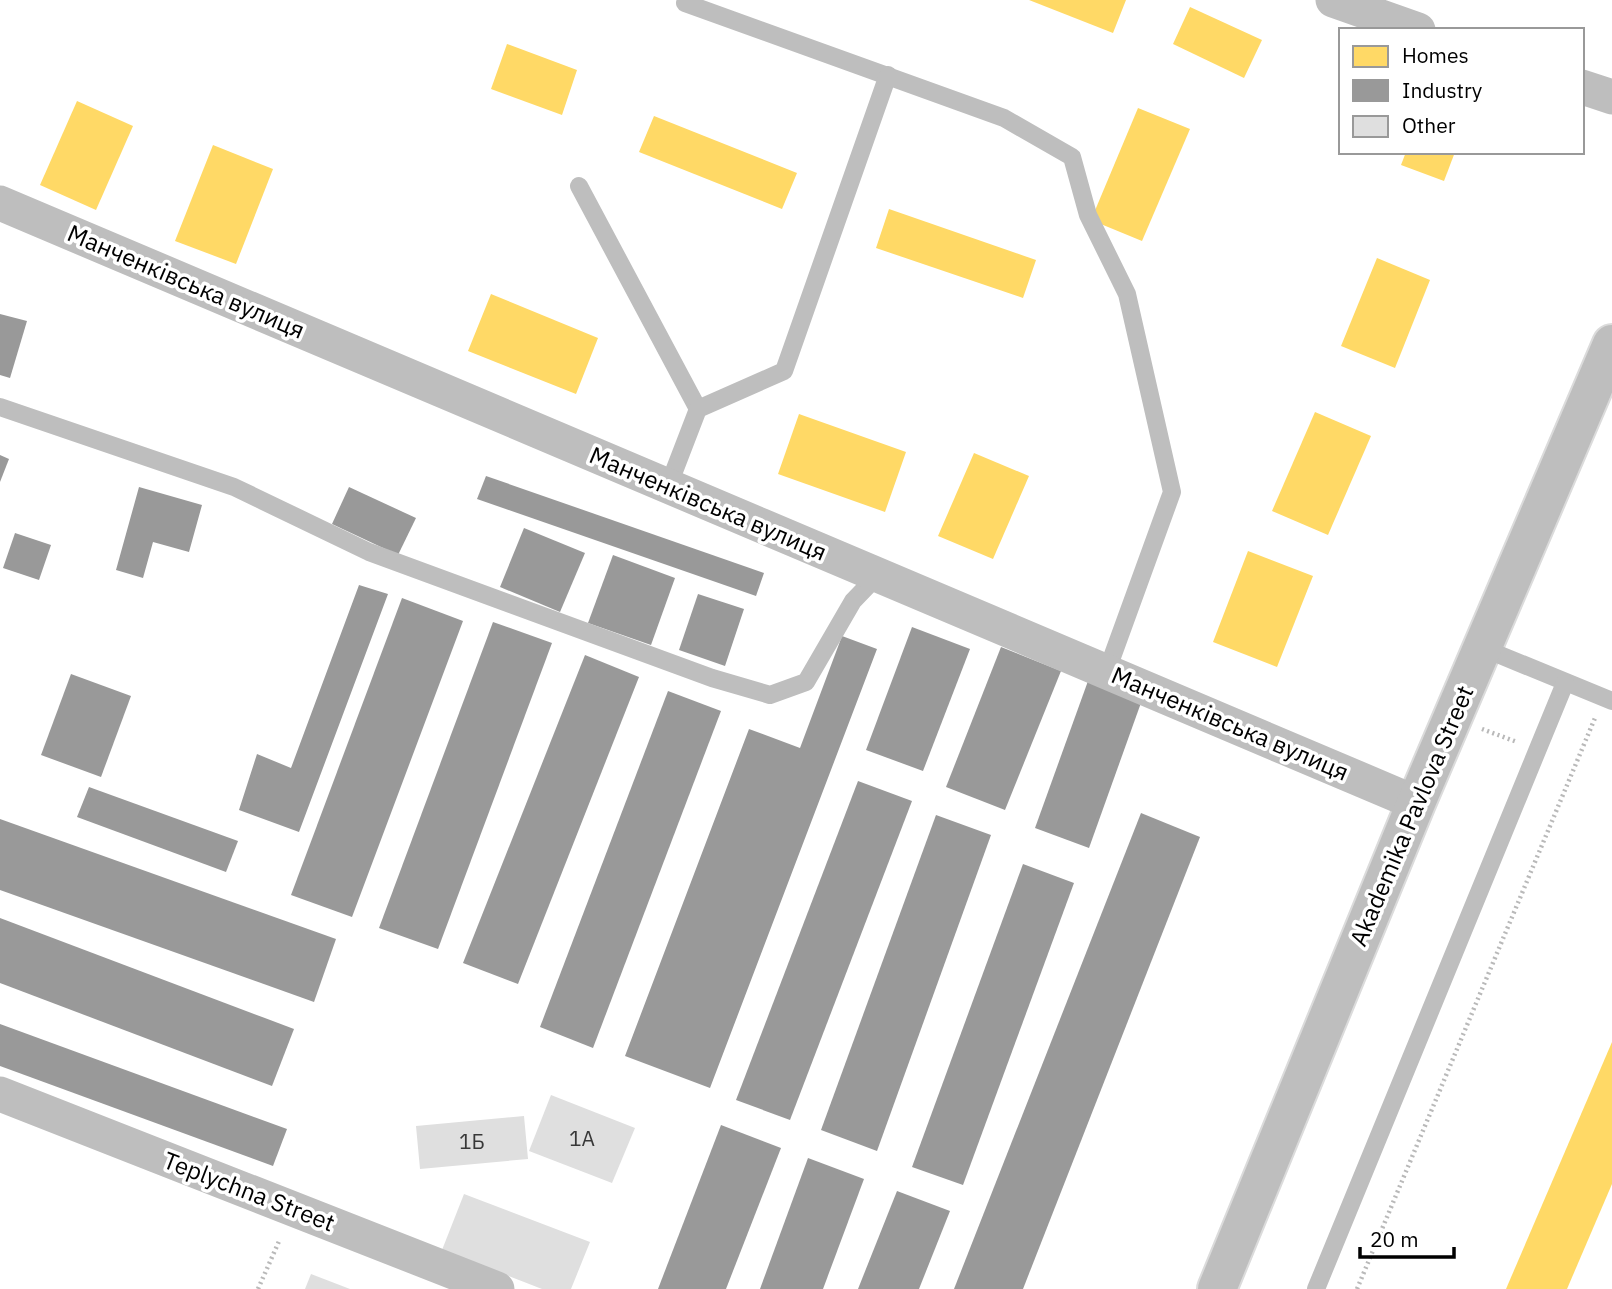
<svg xmlns="http://www.w3.org/2000/svg" width="1612" height="1289" viewBox="0 0 1612 1289" font-family="'IBM Plex Sans',sans-serif">
<style>
.homes{fill:#ffd966}
.industry{fill:#999}
.building{fill:#dfdfdf}
.lines{fill:none;stroke-linecap:round;stroke-linejoin:round}
.primary-casing{stroke:#dbdbdb;stroke-width:42}
.path{stroke:#b9b9b9;stroke-width:4.5;stroke-dasharray:2 3.5;stroke-linecap:butt}
.service{stroke:#bebebe;stroke-width:18}
.minor{stroke:#bebebe;stroke-width:35}
.primary{stroke:#bebebe;stroke-width:38}
.labels{text-anchor:middle;stroke-width:7;stroke-linejoin:round;paint-order:stroke}
.number-label{font-size:21px;fill:#383838}
.street-label{font-size:24px;fill:#000;stroke:#fff}
</style>
<rect width="100%" height="100%" fill="#fff"/>
<g class="homes">
<polygon points="1029,0 1126,0 1113,33"/>
<polygon points="1190,7 1262,40 1244,78 1173,44"/>
<polygon points="507,44 577,70 562,115 491,89"/>
<polygon points="77,101 133,126 96,210 40,185"/>
<polygon points="1138,108 1190,129 1142,241 1091,220"/>
<polygon points="654,116 797,173 782,209 639,152"/>
<polygon points="213,145 273,169 236,264 175,241"/>
<polygon points="1406,152 1455,152 1444,181 1401,165"/>
<polygon points="889,209 1036,260 1023,298 876,248"/>
<polygon points="1377,258 1430,280 1395,368 1341,346"/>
<polygon points="491,294 598,338 576,394 468,351"/>
<polygon points="1315,412 1371,436 1328,535 1272,511"/>
<polygon points="799,414 906,452 885,512 778,474"/>
<polygon points="974,453 1029,476 993,559 938,536"/>
<polygon points="1248,551 1313,576 1277,667 1213,642"/>
<polygon points="1612,1042 1612,1184 1567,1289 1506,1289"/>
</g>
<g class="industry">
<polygon points="0,314 27,321 10,378 0,375"/>
<polygon points="0,455 9,459 0,482"/>
<polygon points="486,476 764,573 756,596 477,499"/>
<polygon points="139,487 202,505 189,552 153,542 143,578 116,570"/>
<polygon points="349,487 416,518 398,555 332,524"/>
<polygon points="524,528 585,553 560,612 500,587"/>
<polygon points="15,533 51,545 39,580 3,568"/>
<polygon points="613,555 675,578 651,645 588,623"/>
<polygon points="359,585 388,594 299,832 239,810 257,754 291,768"/>
<polygon points="698,594 744,609 725,666 679,650"/>
<polygon points="402,598 463,621 352,917 291,895"/>
<polygon points="493,622 552,643 438,949 379,928"/>
<polygon points="912,627 970,649 923,771 866,750"/>
<polygon points="842,636 877,649 710,1088 625,1056 749,729 800,748"/>
<polygon points="1001,647 1061,671 1005,810 946,787"/>
<polygon points="585,655 639,677 518,984 463,963"/>
<polygon points="71,674 131,696 101,777 41,755"/>
<polygon points="1088,681 1142,700 1089,848 1035,828"/>
<polygon points="668,691 721,711 593,1048 540,1027"/>
<polygon points="858,781 912,801 790,1120 736,1100"/>
<polygon points="89,787 238,841 226,872 77,817"/>
<polygon points="1141,813 1200,837 1023,1289 954,1289"/>
<polygon points="936,815 991,835 877,1151 821,1130"/>
<polygon points="0,819 336,939 314,1002 0,890"/>
<polygon points="1023,864 1074,883 963,1185 912,1167"/>
<polygon points="0,918 294,1029 272,1086 0,983"/>
<polygon points="0,1024 287,1129 273,1166 0,1066"/>
<polygon points="721,1125 781,1148 726,1289 658,1289"/>
<polygon points="808,1158 864,1179 823,1289 760,1289"/>
<polygon points="897,1191 950,1211 919,1289 858,1289"/>
</g>
<g class="building">
<polygon points="551,1095 635,1128 612,1183 529,1151"/>
<polygon points="524,1116 528,1159 420,1169 416,1126"/>
<polygon points="464,1194 590,1242 571,1289 542,1289 442,1250"/>
<polygon points="311,1274 350,1289 305,1289"/>
</g>
<g class="lines">
<defs>
<polyline id="primary" points="1217,1289 1416,803 1612,344"/>
</defs>
<use href="#primary" class="primary-casing"/>
<g class="path">
<polyline points="1482,729 1517,742"/>
<polyline points="258,1289 280,1239"/>
<polyline points="1357,1289 1595,718"/>
</g>
<g class="service">
<polyline points="685,3 1004,118 1072,157 1088,215 1127,294 1172,492 1107,671"/>
<polyline points="579,186 698,409"/>
<polyline points="0,407 234,487 369,552 712,678 770,695 806,682 853,601 878,575"/>
<polyline points="668,487 698,409 784,371 888,75"/>
<polyline points="1483,648 1612,701"/>
<polyline points="1316,1289 1565,683"/>
</g>
<g class="minor">
<polyline points="1333,0 1418,30"/>
<polyline points="1582,87 1612,97"/>
<polyline points="0,203 1416,803"/>
<polyline points="0,1094 497,1289"/>
</g>
<use href="#primary" class="primary"/>
</g>
<g class="labels">
<g class="number-label">
<text x="582" y="1146">1А</text>
<text x="472" y="1149">1Б</text>
</g>
<g class="street-label">
<text transform="translate(186 282) rotate(23)" y="8">Манченківська вулиця</text>
<text transform="translate(708 504) rotate(23)" y="8">Манченківська вулиця</text>
<text transform="translate(1230 724) rotate(23)" y="8">Манченківська вулиця</text>
<text transform="translate(1412 816) rotate(-67)" y="8">Akademika Pavlova Street</text>
<text transform="translate(249 1192) rotate(21)" y="8">Teplychna Street</text>
</g>
</g>
<rect x="1339" y="28" width="245" height="126" fill="#ffffff" stroke="#999999" stroke-width="2"/>
<rect x="1353" y="46" width="35" height="21" fill="#ffd966" stroke="#999999" stroke-width="2"/>
<text x="1402" y="63" font-size="21" fill="#000000">Homes</text>
<rect x="1353" y="80" width="35" height="21" fill="#999999" stroke="#999999" stroke-width="2"/>
<text x="1402" y="98" font-size="21" fill="#000000">Industry</text>
<rect x="1353" y="116" width="35" height="21" fill="#dfdfdf" stroke="#999999" stroke-width="2"/>
<text x="1402" y="133" font-size="21" fill="#000000">Other</text>
<path d="M1360 1247v10h94v-10" fill="none" stroke="#000000" stroke-width="3.5"/>
<text x="1370" y="1247" font-size="21" fill="#000000" stroke="#ffffff" stroke-width="5" paint-order="stroke">20 m</text>
</svg>
